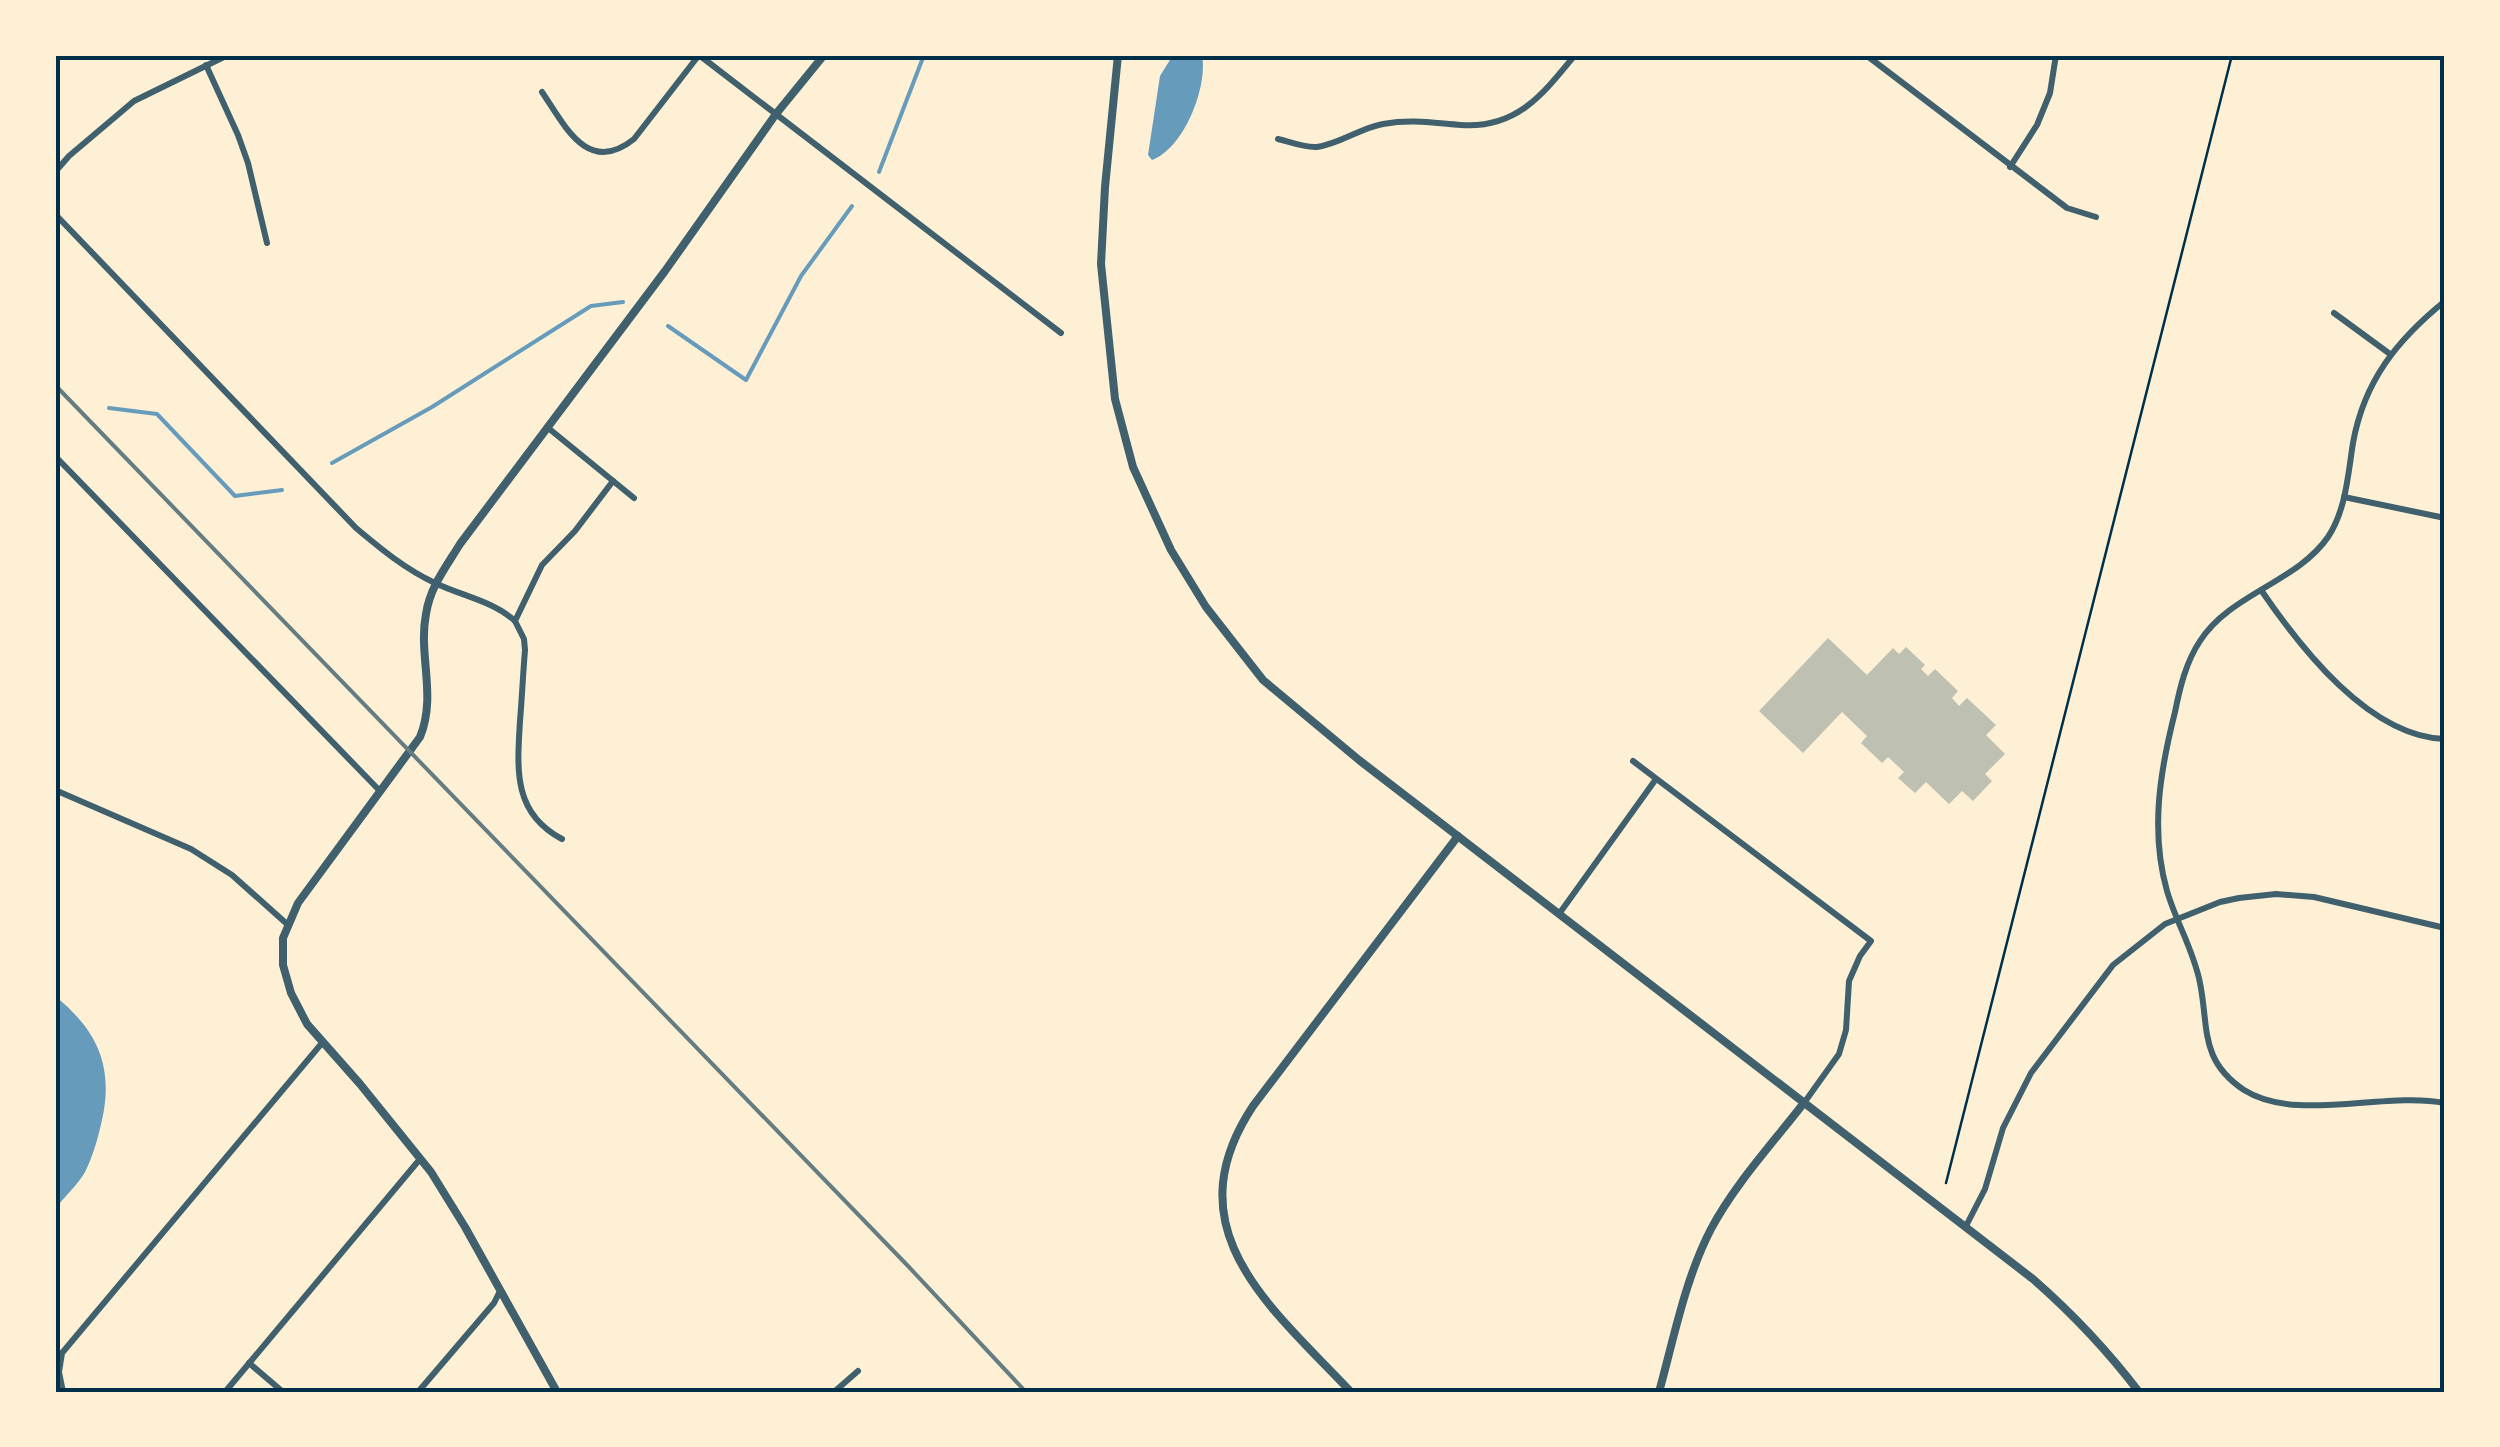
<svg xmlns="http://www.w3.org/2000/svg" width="2500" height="1447" viewBox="0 0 2500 1447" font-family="Cabin,sans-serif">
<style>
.water{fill:#669bbc}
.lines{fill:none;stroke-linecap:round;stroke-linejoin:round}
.stream{stroke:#669bbc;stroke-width:4}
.building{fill:#bec0b2}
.path{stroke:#003049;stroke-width:2.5}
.minor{stroke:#3f606c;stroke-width:6}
.tertiary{stroke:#3f606c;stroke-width:8}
.rail{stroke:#657d81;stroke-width:4}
.neatline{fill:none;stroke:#003049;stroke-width:4}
</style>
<rect width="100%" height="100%" fill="#fdf0d5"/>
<g class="water">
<path d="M 1173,55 L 1202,55 C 1208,87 1184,148 1152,160 L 1148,155 L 1160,76 Z"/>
<path d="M 55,996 C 97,1030 114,1066 102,1120 C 98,1138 93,1156 85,1172 C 79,1183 68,1193 60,1203 L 55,1205 Z"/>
</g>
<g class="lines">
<g class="stream">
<polyline points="879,172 924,55"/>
<polyline points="668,326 746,380 801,276 852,206"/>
<polyline points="109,408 157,414 235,496 282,490"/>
<polyline points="332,463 432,407 591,306 623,302"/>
</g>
</g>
<polygon class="building" points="1828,638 1867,675 1893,648 1899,654 1906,647 1925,665 1921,669 1928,676 1935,669 1958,691 1952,698 1959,706 1967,698 1996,725 1986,735 2005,754 1985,774 1992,781 1973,801 1962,791 1949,804 1926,782 1915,793 1898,778 1904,772 1888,757 1882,763 1861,743 1867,736 1842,712 1803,753 1759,711"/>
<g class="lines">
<polyline class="path" points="1946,1183 2232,55"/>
<g class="minor">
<polyline points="699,55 1061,333"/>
<polyline points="1866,55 2067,208 2096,217"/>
<polyline points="206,65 238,135 248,163 267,243"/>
<path d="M 542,92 C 565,126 588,176 634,139 L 699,55"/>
<path d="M 1278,139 C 1290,142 1305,148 1317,147 C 1340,144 1360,128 1383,124 C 1412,119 1433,123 1461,125 C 1517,129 1543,94 1575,55"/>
<polyline points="2010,167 2037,125 2050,93 2056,55"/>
<polyline points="55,172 69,156 134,101 228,55"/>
<path d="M 55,214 L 356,528 C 381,549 405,569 435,583 C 462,596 493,601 515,621"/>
<path d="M 2445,301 C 2397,340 2364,381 2353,443 C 2348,474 2346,510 2328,537 C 2297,582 2230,594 2200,641 C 2186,662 2180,687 2175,712 C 2160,771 2150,831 2167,891 C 2176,922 2194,951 2200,983 C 2209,1027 2199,1060 2244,1090 C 2296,1123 2384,1091 2445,1103"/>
<polyline points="2334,313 2390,354"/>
<polyline points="547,427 634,498"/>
<polyline points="55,456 379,790"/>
<polyline points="2344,497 2445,518"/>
<path d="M 2261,590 C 2300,647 2369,737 2445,739"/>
<polyline points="1633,761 1871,941 1860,956 1849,981 1846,1030 1839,1054 1804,1103"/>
<polyline points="55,790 191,849 232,875 287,924"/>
<path d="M 562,839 C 513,813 517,770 520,721 C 522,697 523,674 525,650 L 524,639 L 515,621 L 542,565 L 575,531 L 613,481"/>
<polyline points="1559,914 1656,779"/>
<polyline points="1966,1226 1985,1189 2003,1128 2031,1073 2113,965 2165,924 2220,902 2239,898 2276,894 2314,897 2445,928"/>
<polyline points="249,1363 283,1392"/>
<polyline points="63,1392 59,1372 62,1353 322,1043"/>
<polyline points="225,1392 420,1159"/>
<polyline points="418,1392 494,1303 500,1291"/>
<polyline points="834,1392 858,1371"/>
</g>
<g class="tertiary">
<path d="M 1118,55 L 1105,187 L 1101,264 L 1115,399 L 1133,467 L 1171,550 L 1206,607 L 1263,680 L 1359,760 L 2033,1279 C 2073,1314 2107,1350 2139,1392"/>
<path d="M 557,1392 L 465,1227 L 431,1172 L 360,1084 L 307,1024 L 291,993 L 283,965 L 283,938 L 298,903 L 420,737 C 437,696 418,655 426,614 C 430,587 446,567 460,544 L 665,271 L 776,114 L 824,55"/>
<path d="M 1351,1392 C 1271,1307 1171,1230 1253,1106 L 1458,836"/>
<path d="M 1659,1392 C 1674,1338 1685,1279 1711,1229 C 1735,1184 1772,1144 1803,1104"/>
</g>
<polyline class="rail" points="55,385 908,1266 1026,1392"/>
</g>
<rect width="2500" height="1447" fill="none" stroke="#fdf0d5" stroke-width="115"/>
<rect x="58" y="58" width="2384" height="1332" class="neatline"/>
</svg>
